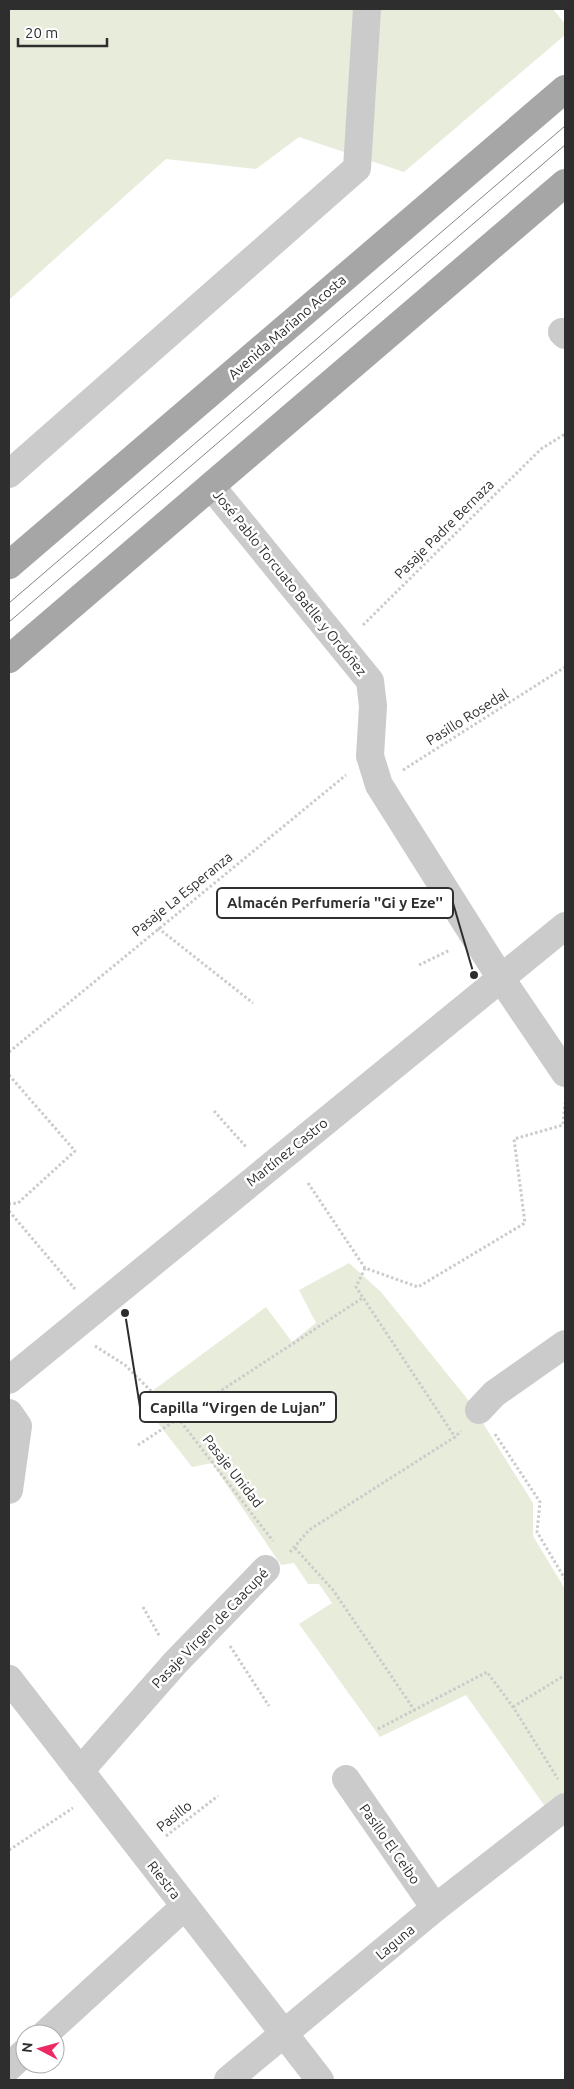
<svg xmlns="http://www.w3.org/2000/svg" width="574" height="2089" viewBox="0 0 574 2089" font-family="Ubuntu,sans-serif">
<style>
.green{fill:#e8ecdb}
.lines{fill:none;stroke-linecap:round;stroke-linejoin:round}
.path{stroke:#cbcbcb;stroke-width:3;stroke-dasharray:2.5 2.5;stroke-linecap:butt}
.minor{stroke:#cbcbcb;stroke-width:28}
.major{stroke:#a6a6a6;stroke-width:28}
.tram{stroke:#838383;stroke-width:1}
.labels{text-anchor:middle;stroke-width:5;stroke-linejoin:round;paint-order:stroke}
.street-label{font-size:14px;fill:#2e2e2e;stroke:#fff}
.leader{fill:none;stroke:#2e2e2e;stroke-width:2}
.callout-dot{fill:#2e2e2e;stroke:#fff;stroke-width:2}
.callout{fill:#fff;stroke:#2e2e2e;stroke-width:2}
.callout-label{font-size:15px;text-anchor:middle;font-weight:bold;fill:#2e2e2e}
</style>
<rect width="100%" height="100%" fill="#fff"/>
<g class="green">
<polygon points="9,9 553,9 565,24 565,35 404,172 299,137 256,169 166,159 9,300"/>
<polygon points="349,1263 381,1292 469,1401 533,1503 533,1536 565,1589 565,1798 549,1812 466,1695 380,1737 299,1624 332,1603 319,1584 308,1584 294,1563 281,1565 212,1463 192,1467 140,1400 266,1307 292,1342 316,1323 299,1290"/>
</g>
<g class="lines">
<g class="path">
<polyline points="363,625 541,449 565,434"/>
<polyline points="403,770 565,667"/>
<polyline points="158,928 253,1003"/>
<polyline points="419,965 450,950"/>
<polyline points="9,1052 346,775"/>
<polyline points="9,1075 75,1151 18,1203 9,1204"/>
<polyline points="214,1111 247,1148"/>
<polyline points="308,1183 365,1268 418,1287 525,1223 514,1139 563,1125 565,1103"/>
<polyline points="9,1211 75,1289"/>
<polyline points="365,1268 356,1287 455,1437"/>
<polyline points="95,1346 125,1365 178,1418 273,1541"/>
<polyline points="495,1434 540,1502 537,1532 565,1579"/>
<polyline points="138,1445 364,1297"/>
<polyline points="295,1548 333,1590 415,1711"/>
<polyline points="290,1552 309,1530 455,1437 461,1431"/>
<polyline points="143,1607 160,1637"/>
<polyline points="230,1646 269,1706"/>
<polyline points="513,1707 565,1675"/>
<polyline points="378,1729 487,1672 513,1707 558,1779"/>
<polyline points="166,1836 218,1796"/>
<polyline points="9,1850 73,1808"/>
</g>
<g class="minor">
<polyline points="562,332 565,335"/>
<polyline points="9,474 357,168 367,9"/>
<polyline points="211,486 370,681 373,706 370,756 379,785 500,977 565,1073"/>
<polyline points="9,1380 565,926"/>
<polyline points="479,1410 494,1394 565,1344"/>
<polyline points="9,1413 18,1426 9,1490"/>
<polyline points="9,1679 320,2080"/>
<polyline points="80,1771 175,1663 266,1569"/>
<polyline points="346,1779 435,1908"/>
<polyline points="45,2034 185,1906"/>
<polyline points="9,2067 25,2052"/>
<polyline points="228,2080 435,1908 565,1807"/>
</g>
<g class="major">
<polyline points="9,565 565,89"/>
<polyline points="9,659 565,183"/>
</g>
<g class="tram">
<polyline points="9,603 565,126"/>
<polyline points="9,622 565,145"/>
</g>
</g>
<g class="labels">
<g class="street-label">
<text transform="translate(287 327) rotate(-41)" y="5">Avenida Mariano Acosta</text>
<text transform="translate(444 529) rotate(-45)" y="5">Pasaje Padre Bernaza</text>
<text transform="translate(290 583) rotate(51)" y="5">José Pablo Torcuato Batlle y Ordóñez</text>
<text transform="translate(467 717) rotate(-32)" y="5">Pasillo Rosedal</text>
<text transform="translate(182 894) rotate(-39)" y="5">Pasaje La Esperanza</text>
<text transform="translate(287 1152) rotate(-39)" y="5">Martínez Castro</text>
<text transform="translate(233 1471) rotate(52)" y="5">Pasaje Unidad</text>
<text transform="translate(210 1628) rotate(-46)" y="5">Pasaje Virgen de Caacupé</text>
<text transform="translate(174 1816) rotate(-38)" y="5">Pasillo</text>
<text transform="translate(390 1844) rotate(55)" y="5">Pasillo El Ceibo</text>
<text transform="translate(164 1880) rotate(52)" y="5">Riestra</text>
<text transform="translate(395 1942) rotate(-40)" y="5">Laguna</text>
</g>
</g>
<path class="leader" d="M474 975L453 903M125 1313L140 1407"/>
<g class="callout-dot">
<circle cx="474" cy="975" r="5"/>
<circle cx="125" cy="1313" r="5"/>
</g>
<g class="callout">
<rect x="217" y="888" width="236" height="30" rx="5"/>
<rect x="140" y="1392" width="196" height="30" rx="5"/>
</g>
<g class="callout-label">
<text x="335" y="908">Almacén Perfumería ''Gi y Eze''</text>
<text x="238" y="1413">Capilla “Virgen de Lujan”</text>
</g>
<rect width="574" height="2089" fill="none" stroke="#2e2e2e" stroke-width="20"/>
<g transform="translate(40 2049) rotate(276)"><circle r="24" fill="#ffffff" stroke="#ababab"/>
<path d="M0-4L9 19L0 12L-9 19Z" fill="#eb2a64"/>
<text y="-8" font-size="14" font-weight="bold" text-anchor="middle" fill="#2e2e2e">N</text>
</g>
<path d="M18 38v8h89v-8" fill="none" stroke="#2e2e2e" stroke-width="2.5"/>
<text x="25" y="38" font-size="15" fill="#2e2e2e" stroke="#ffffff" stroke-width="4" paint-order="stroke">20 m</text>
</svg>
